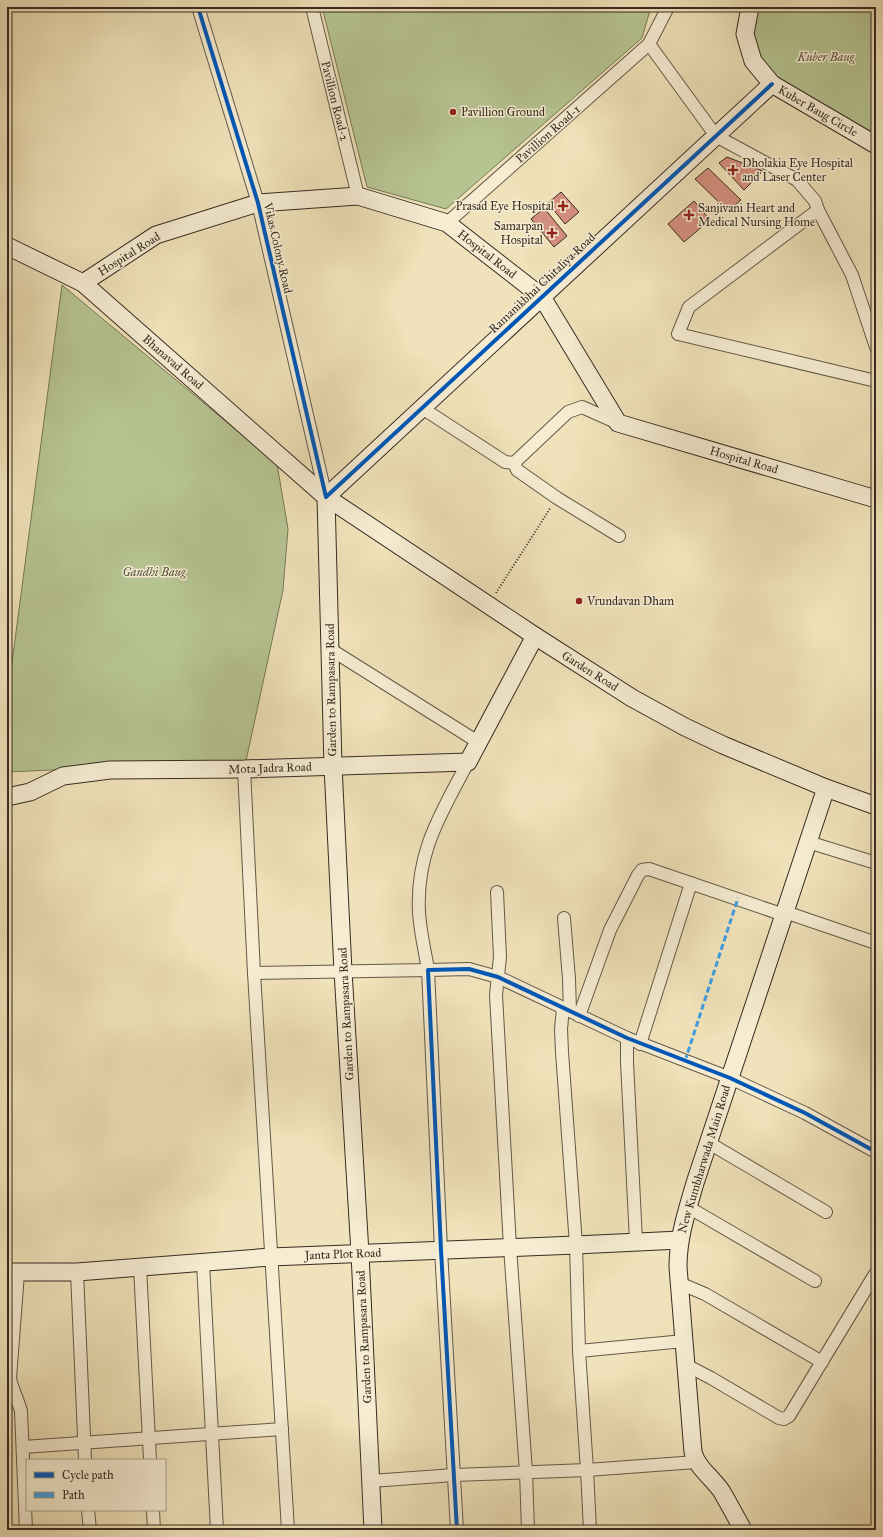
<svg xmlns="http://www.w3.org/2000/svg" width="883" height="1537" viewBox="0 0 883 1537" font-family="'IM FELL Great Primer',serif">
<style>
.green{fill:#b6c492;stroke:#76785a}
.building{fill:#d38e7d;stroke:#362b21}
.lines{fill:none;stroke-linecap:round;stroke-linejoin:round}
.street-casing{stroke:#645947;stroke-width:14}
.secondary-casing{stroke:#362b21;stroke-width:19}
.path{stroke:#362b21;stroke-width:2;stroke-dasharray:1 2;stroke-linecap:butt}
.street{stroke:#f5ecd2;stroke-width:12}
.secondary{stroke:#f5ecd2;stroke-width:17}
.quiet{stroke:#3e9ce0;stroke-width:3;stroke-dasharray:6 3;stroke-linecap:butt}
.cycleway-casing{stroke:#f5ecd2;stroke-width:6}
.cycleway{stroke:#0057b8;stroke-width:4}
.poi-dot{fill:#8f2418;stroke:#f5ecd2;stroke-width:1.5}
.labels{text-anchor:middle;stroke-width:3;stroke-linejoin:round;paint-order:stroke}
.park-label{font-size:12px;font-style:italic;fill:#56513d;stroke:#f5ecd2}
.street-label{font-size:12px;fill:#362b21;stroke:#f5ecd2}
.poi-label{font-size:12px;fill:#362b21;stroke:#f5ecd2;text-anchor:start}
</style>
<rect width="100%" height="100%" fill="#f0e2ba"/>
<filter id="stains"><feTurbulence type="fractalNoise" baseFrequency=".005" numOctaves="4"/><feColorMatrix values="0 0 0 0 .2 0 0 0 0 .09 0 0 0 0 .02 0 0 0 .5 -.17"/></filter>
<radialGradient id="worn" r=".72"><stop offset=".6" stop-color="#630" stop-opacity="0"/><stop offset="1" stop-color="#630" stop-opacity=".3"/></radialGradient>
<g class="green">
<polygon points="322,7 651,7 642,38 446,209 367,187"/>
<polygon points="753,7 876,7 876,144 773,83 755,60"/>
<polygon points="62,285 277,464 288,529 283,590 246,761 7,772 7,700"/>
</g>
<g class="building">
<polygon points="727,157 763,171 744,190 719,163"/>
<polygon points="708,168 741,200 728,211 695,179"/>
<polygon points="561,192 579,212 565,224 548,203"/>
<polygon points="694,201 710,220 684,242 668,224"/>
<polygon points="544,208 567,236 554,247 531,219"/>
</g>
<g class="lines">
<defs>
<g id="street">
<polyline points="198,7 258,203 326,497"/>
<polyline points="312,7 358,196"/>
<polyline points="649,44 668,7"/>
<polyline points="818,210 689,307 678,334 876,381"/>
<polyline points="447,223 649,44 716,136 797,180 815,201 818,210 852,275 876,347"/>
<polyline points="422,408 505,462 514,463 568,412 582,407 618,423"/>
<polyline points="514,463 517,470 557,498 619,536"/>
<polyline points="330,649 478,742"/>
<polyline points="244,769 254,973 288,1530"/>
<polyline points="808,842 876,863"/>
<polyline points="497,892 500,957 496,995 510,1247 526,1472 528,1530"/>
<polyline points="785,912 876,943"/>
<polyline points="564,918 569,979 570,1011"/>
<path d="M 254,973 L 428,970 C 425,951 420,931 419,912 C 416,851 441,814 468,762"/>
<polyline points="563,1008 561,1029 562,1052 576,1245 579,1351 587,1470 590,1530"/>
<polyline points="579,1016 610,930 638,875 642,870 649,869 784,915"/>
<polyline points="627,1038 627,1062 636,1241"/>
<polyline points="640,1044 691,883"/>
<polyline points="709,1143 826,1212"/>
<polyline points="688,1207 815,1281"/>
<polyline points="203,1263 217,1530"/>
<polyline points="140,1267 150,1460"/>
<polyline points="77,1272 85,1460"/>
<path d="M 18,1273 L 10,1378 C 12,1389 18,1400 21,1411 L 26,1530"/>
<polyline points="679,1283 705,1294 822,1362"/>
<polyline points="579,1351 684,1341"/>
<polyline points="686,1365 711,1378 779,1418 784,1419 789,1416 875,1274"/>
<polyline points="23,1447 282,1429"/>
<polyline points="371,1481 454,1475 587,1470 696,1462"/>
<polyline points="88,1510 90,1530"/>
<polyline points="153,1510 154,1530"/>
<polyline points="457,1530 441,1250 428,970 469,969 498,977 627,1038 730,1078 805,1113 876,1152"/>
</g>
<g id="secondary">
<polyline points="750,7 745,34 753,61 772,84 876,145"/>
<polyline points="7,246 83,283 326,497 535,636 632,698 685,727 723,745 826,788 876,806"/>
<polyline points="83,283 156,235 258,203 358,196 447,223 542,297 618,423 876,499"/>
<polyline points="326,497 333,766 343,971 360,1253 373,1530"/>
<polyline points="326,497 772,84"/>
<polyline points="7,797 30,792 63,776 110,770 244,769 468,762 535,636"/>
<polyline points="7,1272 77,1272 271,1257 576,1245 680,1240"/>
<path d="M 743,1530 C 736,1517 729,1504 722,1492 C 713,1478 697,1468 693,1452 L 678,1267 C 678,1237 687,1211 695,1183 L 826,788"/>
</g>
</defs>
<use href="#street" class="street-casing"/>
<use href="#secondary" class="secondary-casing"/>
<polyline class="path" points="496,593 551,507"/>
<use href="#street" class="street"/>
<use href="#secondary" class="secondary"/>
<polyline class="quiet" points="685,1061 738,898"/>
<defs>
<g id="cycleway">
<polyline points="198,7 258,203 326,497 772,84"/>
<polyline points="457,1530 441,1250 428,970 469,969 498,977 627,1038 730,1078 805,1113 876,1152"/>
</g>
</defs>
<use href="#cycleway" class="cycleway-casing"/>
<use href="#cycleway" class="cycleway"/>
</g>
<g class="poi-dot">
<circle cx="453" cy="112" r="4"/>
<path d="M731 164h4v4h4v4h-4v4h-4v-4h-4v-4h4z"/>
<path d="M561 200h4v4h4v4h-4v4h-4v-4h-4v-4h4z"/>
<path d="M687 209h4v4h4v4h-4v4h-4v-4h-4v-4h4z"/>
<path d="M550 227h4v4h4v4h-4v4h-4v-4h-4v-4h4z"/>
<circle cx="579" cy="601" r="4"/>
</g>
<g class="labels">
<g class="park-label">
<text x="826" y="61">Kuber Baug</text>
<text x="154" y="576">Gandhi Baug</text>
</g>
<g class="street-label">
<text transform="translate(335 101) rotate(76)" y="4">Pavillion Road-2</text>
<text transform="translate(818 111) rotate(30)" y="4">Kuber Baug Circle</text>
<text transform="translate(548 134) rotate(-41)" y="4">Pavillion Road-1</text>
<text transform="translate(278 248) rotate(77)" y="4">Vikas Colony Road</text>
<text transform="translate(129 254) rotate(-32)" y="4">Hospital Road</text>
<text transform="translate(487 254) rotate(38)" y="4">Hospital Road</text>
<text transform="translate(542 283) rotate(-43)" y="4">Ramanikbhai Chitaliya Road</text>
<text transform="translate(173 362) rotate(41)" y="4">Bhanavad Road</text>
<text transform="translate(744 460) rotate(16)" y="4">Hospital Road</text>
<text transform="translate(590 671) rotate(32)" y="4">Garden Road</text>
<text transform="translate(331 690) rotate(-91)" y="4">Garden to Rampasara Road</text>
<text transform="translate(270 768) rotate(-2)" y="4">Mota Jadra Road</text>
<text transform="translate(346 1014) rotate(-93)" y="4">Garden to Rampasara Road</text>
<text transform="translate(704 1159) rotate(-73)" y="4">New Kumbharwada Main Road</text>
<text transform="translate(343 1254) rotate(-2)" y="4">Janta Plot Road</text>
<text transform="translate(364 1337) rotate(-93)" y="4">Garden to Rampasara Road</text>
</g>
<g class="poi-label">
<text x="461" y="116">Pavillion Ground</text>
<text x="742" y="167">Dholakia Eye Hospital<tspan x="742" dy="14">and Laser Center</tspan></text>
<text x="554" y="210" text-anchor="end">Prasad Eye Hospital</text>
<text x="698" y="212">Sanjivani Heart and<tspan x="698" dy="14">Medical Nursing Home</tspan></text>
<text x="543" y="230" text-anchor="end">Samarpan<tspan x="543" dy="14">Hospital</tspan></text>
<text x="587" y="605">Vrundavan Dham</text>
</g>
</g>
<rect width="883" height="1537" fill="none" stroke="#f0e2ba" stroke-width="24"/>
<rect x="8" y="8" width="867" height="1521" fill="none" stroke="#362b21" stroke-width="2"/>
<rect x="12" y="12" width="859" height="1513" fill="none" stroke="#362b21"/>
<rect x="26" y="1459" width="140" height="52" fill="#f5ecd2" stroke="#a99f8b"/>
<rect x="34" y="1472" width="20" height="6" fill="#0057b8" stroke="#a99f8b"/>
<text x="62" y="1479" font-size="12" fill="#362b21">Cycle path</text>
<rect x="34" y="1492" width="20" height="6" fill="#3e9ce0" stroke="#a99f8b"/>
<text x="62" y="1499" font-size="12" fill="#362b21">Path</text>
<rect width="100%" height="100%" filter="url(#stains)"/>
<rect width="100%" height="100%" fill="url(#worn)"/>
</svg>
